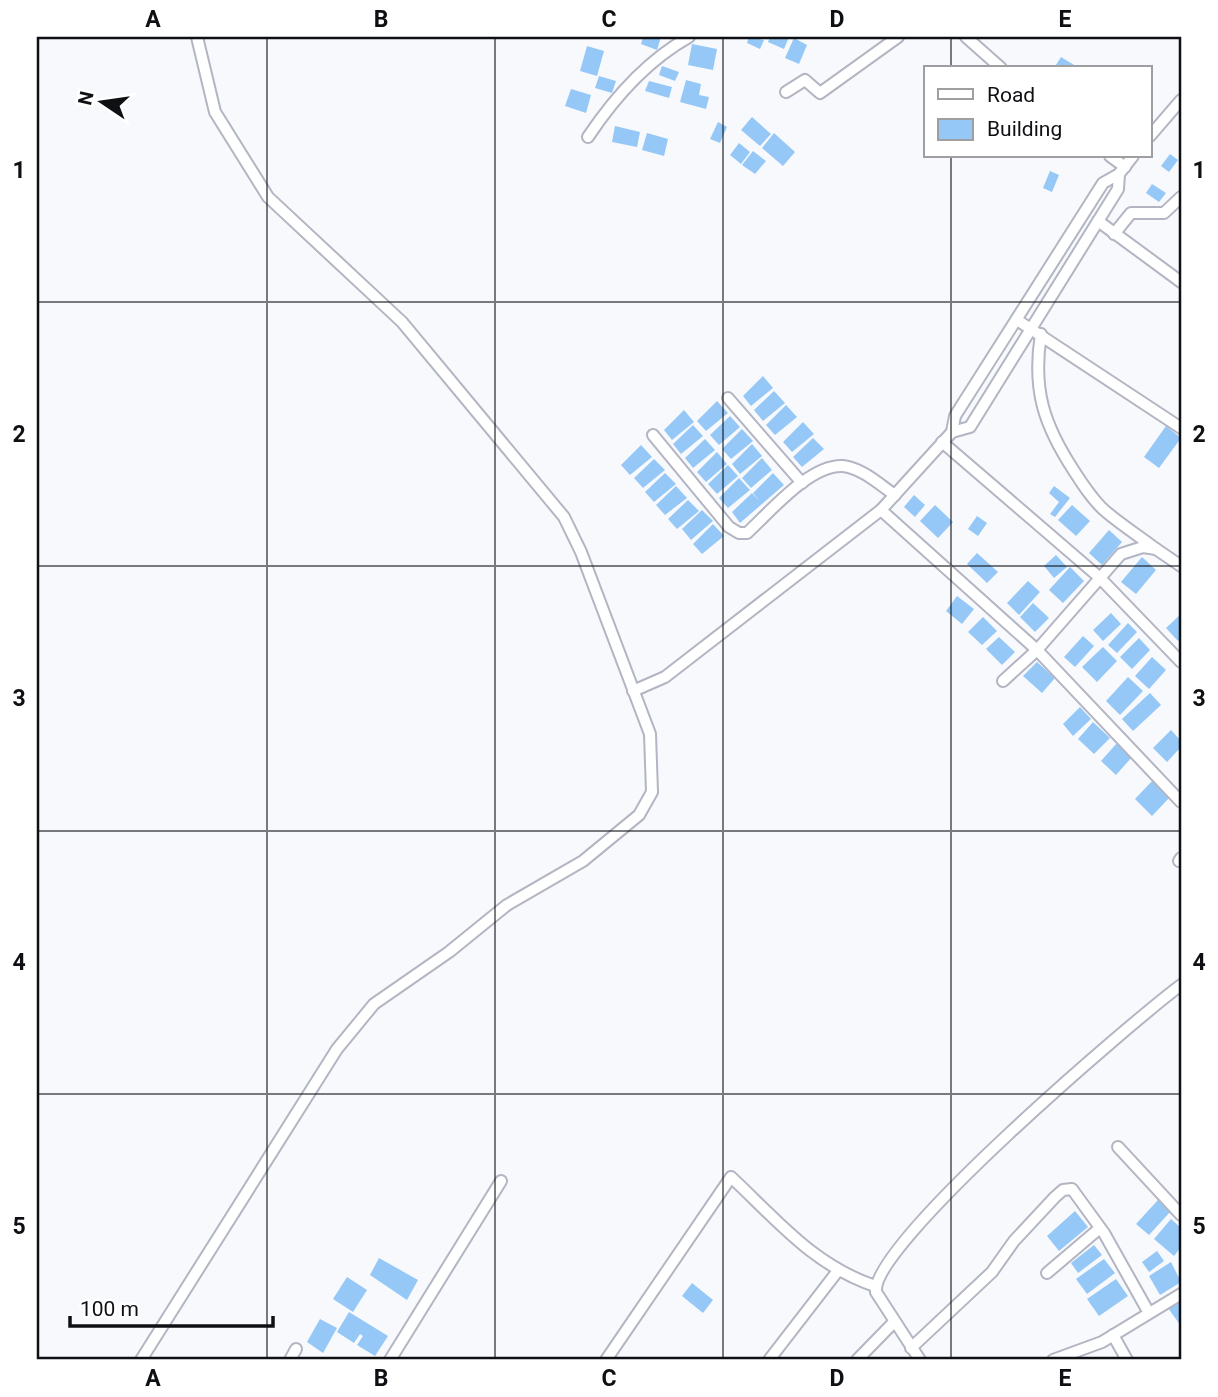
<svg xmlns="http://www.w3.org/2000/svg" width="1218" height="1397" viewBox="0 0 1218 1397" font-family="Roboto,sans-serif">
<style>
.building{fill:#95c8f6}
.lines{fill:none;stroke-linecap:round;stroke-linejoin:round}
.street-casing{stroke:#b3b6c2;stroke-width:14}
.street{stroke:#fff;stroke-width:10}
.grid{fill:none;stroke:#0f1014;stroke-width:2;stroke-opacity:0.55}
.neatline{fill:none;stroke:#0f1014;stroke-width:2.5}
.grid-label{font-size:23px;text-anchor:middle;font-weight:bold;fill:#0f1014}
</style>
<rect width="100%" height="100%" fill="#f7f9fd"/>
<g class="building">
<polygon points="643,37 661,37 657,50 641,44"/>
<polygon points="749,37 764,40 760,49 747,43"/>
<polygon points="770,37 789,37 784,49 768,42"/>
<polygon points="794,38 807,45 799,64 785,58"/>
<polygon points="692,44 717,49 713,70 688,65"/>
<polygon points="587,46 604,51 597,76 580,71"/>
<polygon points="1061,57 1079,68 1054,68"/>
<polygon points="662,66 679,72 675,81 659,75"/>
<polygon points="599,76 616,81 612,93 595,88"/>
<polygon points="686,80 701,84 699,95 709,97 706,109 680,102"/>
<polygon points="649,81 672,87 669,98 645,91"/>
<polygon points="571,89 591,95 586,113 565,106"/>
<polygon points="752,117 771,134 760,146 741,130"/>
<polygon points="718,122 727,127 720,143 710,139"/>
<polygon points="615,126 640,132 637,147 612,142"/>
<polygon points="647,133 668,139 664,156 642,150"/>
<polygon points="774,133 795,152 783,166 762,148"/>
<polygon points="739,143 750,152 741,164 730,155"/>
<polygon points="753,151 766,161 755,174 742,165"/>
<polygon points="1170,154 1178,160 1169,172 1161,166"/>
<polygon points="1050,171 1059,175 1052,192 1043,188"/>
<polygon points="1152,184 1166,193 1159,202 1146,193"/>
<polygon points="763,376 773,388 751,406 743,396"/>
<polygon points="774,391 785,403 763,421 754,410"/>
<polygon points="717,401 728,413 706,431 697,421"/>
<polygon points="786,405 797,417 775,435 766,425"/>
<polygon points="684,410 694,422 672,440 664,430"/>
<polygon points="730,416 740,427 719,445 710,435"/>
<polygon points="803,422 814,434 792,452 783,442"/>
<polygon points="693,425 703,436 681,454 673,444"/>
<polygon points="1166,426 1181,438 1159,468 1144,457"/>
<polygon points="742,429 753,441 731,459 722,449"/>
<polygon points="813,438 824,449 802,467 793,457"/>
<polygon points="705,439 715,450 693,468 685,458"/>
<polygon points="752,444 762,456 740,474 732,464"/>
<polygon points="641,445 652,457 630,475 621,465"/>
<polygon points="717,452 727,464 706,482 697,472"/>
<polygon points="762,458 772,470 751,488 742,478"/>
<polygon points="654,459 665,470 643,488 634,478"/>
<polygon points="728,465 738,476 717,494 708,484"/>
<polygon points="665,473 676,484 654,502 645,492"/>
<polygon points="773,473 784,485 740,523 732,512 752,493 760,501 753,493"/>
<polygon points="739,478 750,490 728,508 719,498"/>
<polygon points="676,486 687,498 665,515 656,505"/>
<polygon points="1054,486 1070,498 1055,517 1050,514 1059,502 1049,493"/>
<polygon points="914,495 925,505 915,517 904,507"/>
<polygon points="688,500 699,511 677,529 668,519"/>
<polygon points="935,505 953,522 938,538 920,521"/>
<polygon points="1072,505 1090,521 1076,536 1058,520"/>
<polygon points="702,510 713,521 691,540 682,529"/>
<polygon points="977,516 987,523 978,536 968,529"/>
<polygon points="713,524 724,536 702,554 693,544"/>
<polygon points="1109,530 1122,542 1102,565 1089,553"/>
<polygon points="977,553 998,572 987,583 967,564"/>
<polygon points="1056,555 1067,567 1054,578 1044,566"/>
<polygon points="1142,557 1156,570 1136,594 1121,582"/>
<polygon points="1070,567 1084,581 1063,603 1049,590"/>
<polygon points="1028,581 1040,592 1019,615 1007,603"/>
<polygon points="957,596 974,609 962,624 946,611"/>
<polygon points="1033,603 1049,618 1035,632 1020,617"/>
<polygon points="1111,613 1121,624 1103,641 1093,630"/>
<polygon points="1181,614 1181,638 1178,641 1166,628"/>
<polygon points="983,617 997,631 982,645 968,632"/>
<polygon points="1128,623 1137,632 1117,653 1108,645"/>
<polygon points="1083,636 1094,646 1075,667 1064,657"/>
<polygon points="999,637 1015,652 1002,665 986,649"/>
<polygon points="1139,638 1150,650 1132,669 1120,657"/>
<polygon points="1103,647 1117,661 1097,682 1082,667"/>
<polygon points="1152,657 1166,670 1149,689 1135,676"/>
<polygon points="1037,662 1055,678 1042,693 1023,676"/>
<polygon points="1128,677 1143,691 1120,715 1106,701"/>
<polygon points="1150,693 1161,705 1133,731 1122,719"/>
<polygon points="1080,707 1091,719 1073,736 1063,724"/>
<polygon points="1093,722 1110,738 1094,754 1078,739"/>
<polygon points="1171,730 1181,741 1181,747 1167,762 1153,748"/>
<polygon points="1117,743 1132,757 1116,775 1101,761"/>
<polygon points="1153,780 1170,797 1152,816 1135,799"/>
<polygon points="1158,1200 1170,1212 1149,1235 1136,1224"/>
<polygon points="1075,1211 1088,1227 1059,1251 1047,1236"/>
<polygon points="1171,1219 1181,1228 1181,1247 1174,1256 1154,1239"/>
<polygon points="1094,1245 1102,1255 1078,1273 1071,1263"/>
<polygon points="1157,1251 1164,1261 1149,1272 1142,1262"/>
<polygon points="379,1258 418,1280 407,1300 370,1275"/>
<polygon points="1104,1259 1115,1273 1087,1294 1076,1279"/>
<polygon points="1171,1262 1181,1282 1160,1295 1149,1276"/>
<polygon points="347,1277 367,1290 353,1312 333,1299"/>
<polygon points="1116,1279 1128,1296 1099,1316 1087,1299"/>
<polygon points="692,1283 713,1300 703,1313 682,1296"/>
<polygon points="1181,1298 1181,1326 1168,1308"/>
<polygon points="349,1312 388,1336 375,1356 357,1345 363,1336 360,1334 354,1343 337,1332"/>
<polygon points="320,1319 337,1328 323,1353 307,1342"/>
</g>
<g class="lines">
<defs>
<g id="street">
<polyline points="966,37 1001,68"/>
<polyline points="786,92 805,80 820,93 898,37"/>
<polyline points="1150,136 1181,100"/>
<path d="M 588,137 C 614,98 648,60 689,37"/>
<polyline points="1110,156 1125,167"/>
<polyline points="1098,221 1181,282"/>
<polyline points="1114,234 1131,213 1164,213 1181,197"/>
<polyline points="1017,320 1181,428"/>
<path d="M 1041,334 C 1032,390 1044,425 1074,471 C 1083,485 1092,499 1104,510 C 1120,524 1139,536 1156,549"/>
<polyline points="728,398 802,483"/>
<polyline points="952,432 955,416 1103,183 1119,174 1133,156"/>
<path d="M 653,435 L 729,527 L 739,533 L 747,533 C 770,512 810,464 843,466 C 862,468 880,485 895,495"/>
<polyline points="942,442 1099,577 1181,662"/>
<polyline points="881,510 1037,650 1181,802"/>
<polyline points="1003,681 1037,650 1121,554 1143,547 1156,549 1181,566"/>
<polyline points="633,691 665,677 881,510 952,432 970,427 1118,189 1119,174"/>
<polyline points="1179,861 1181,858"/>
<polyline points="1118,1147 1181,1215"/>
<polyline points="1047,1273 1100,1228"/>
<polyline points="1113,1335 1127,1360"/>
<polyline points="911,1348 992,1272 1014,1241 1055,1197 1063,1190 1072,1189 1104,1233 1149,1313"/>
<polyline points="141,1360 337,1049 374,1004 449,952 507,905 583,861 639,815 652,792 650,734 581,552 564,517 402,322 268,197 215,112 197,37"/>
<polyline points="290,1360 296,1349"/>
<polyline points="390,1360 501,1181"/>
<path d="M 606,1360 L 731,1177 C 778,1221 813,1265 875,1286"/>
<polyline points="769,1360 837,1272"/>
<polyline points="857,1360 894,1322"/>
<path d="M 920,1360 L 876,1292 C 870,1245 1134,1020 1181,985"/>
<polyline points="1053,1360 1102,1342 1181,1294"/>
</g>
</defs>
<use href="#street" class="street-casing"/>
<use href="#street" class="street"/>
</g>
<path class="grid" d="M 267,37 L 267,1360M 495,37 L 495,1360M 723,37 L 723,1360M 951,37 L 951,68M 951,156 L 951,1360M 37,302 L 1181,302M 37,566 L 1181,566M 37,831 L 1181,831M 37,1094 L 1181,1094"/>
<rect width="1218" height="1397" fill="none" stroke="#ffffff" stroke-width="77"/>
<rect x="924" y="66" width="228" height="91" fill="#ffffff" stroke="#9f9fa1" stroke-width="2"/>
<rect x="938" y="89" width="35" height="10" fill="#ffffff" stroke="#9f9fa1" stroke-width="2"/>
<text x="987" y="102" font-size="21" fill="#0f1014">Road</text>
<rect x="938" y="119" width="35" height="21" fill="#95c8f6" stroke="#9f9fa1" stroke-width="2"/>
<text x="987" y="136" font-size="21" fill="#0f1014">Building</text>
<g transform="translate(102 102) rotate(283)" stroke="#ffffff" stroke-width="5" paint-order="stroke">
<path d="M0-5L12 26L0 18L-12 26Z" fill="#0f1014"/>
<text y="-10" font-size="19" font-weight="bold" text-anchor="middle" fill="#0f1014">N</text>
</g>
<path d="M70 1316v10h203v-10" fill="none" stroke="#0f1014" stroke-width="3.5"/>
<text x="80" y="1316" font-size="21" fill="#0f1014" stroke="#ffffff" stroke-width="5" paint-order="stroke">100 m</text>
<rect x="38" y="38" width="1142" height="1320" class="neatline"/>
<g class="grid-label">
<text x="153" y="27">A</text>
<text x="381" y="27">B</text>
<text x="609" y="27">C</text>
<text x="837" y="27">D</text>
<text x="1065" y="27">E</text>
<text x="19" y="178">1</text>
<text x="1199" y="178">1</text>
<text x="19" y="442">2</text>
<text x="1199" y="442">2</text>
<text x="19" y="706">3</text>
<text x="1199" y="706">3</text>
<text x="19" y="970">4</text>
<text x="1199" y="970">4</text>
<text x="19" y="1234">5</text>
<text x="1199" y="1234">5</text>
<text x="153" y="1386">A</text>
<text x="381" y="1386">B</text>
<text x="609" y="1386">C</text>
<text x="837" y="1386">D</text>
<text x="1065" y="1386">E</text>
</g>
</svg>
